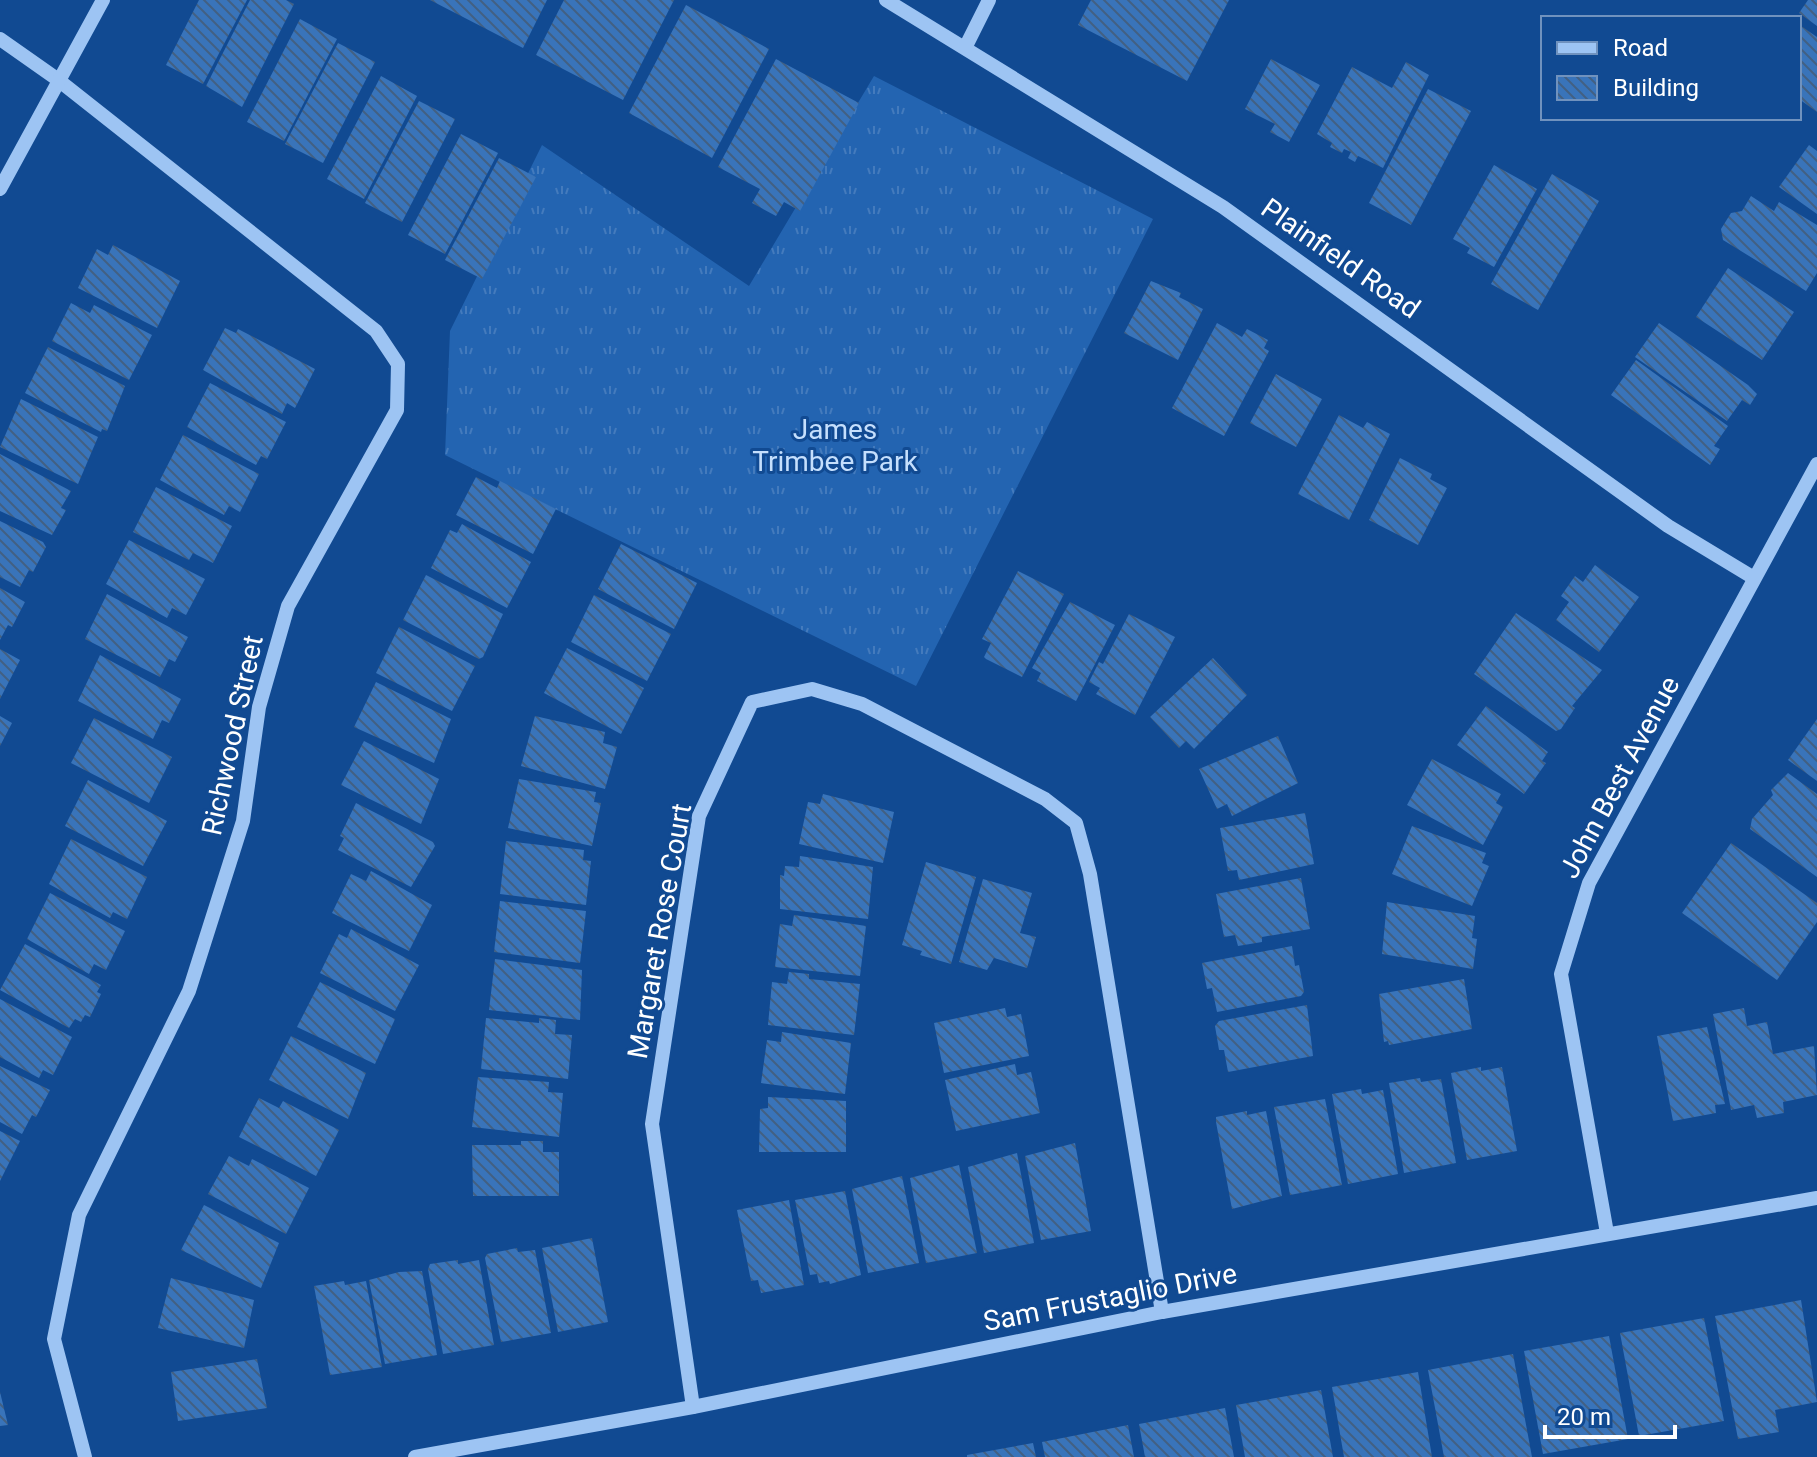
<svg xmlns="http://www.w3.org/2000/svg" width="1817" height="1457" viewBox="0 0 1817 1457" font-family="Roboto,sans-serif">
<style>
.grass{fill:url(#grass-tufts)}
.building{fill:url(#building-back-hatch)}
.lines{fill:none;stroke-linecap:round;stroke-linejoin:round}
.minor{stroke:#9dc4f3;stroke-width:14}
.labels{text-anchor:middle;stroke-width:6;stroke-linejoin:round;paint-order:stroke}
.street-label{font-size:28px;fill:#fff;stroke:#114a92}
.park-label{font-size:28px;fill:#c5dffd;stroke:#114a92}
</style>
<defs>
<pattern id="grass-tufts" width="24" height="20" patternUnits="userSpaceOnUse" patternTransform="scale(2)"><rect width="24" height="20" fill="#2364b1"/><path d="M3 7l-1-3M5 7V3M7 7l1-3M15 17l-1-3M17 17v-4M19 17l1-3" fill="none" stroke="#447bbd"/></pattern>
<pattern id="building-back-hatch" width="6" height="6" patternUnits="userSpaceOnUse" patternTransform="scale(2)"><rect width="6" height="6" fill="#3974ba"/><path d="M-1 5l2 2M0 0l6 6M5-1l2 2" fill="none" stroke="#426083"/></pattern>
</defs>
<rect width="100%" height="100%" fill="#114a92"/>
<polygon class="grass" points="874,76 1153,219 916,686 445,455 450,331 542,145 749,286"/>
<g class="building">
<polygon points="199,0 247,0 203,84 166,65"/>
<polygon points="250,0 286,0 294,4 242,107 206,86"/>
<polygon points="430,0 547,0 523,48"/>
<polygon points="564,0 674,0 623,100 536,55"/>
<polygon points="1091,0 1229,0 1187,81 1078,25"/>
<polygon points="1808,0 1817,0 1817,26 1799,13"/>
<polygon points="686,5 769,49 712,158 629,113"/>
<polygon points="300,19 337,39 284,141 247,122"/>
<polygon points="1801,26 1817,37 1817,112 1799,99"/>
<polygon points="338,43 375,62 323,163 285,144"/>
<polygon points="776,59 859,103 800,211 784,202 776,216 752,203 760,189 718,167"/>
<polygon points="1271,59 1320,85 1289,142 1270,132 1275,124 1245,109"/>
<polygon points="1406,62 1429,75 1383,168 1358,156 1355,162 1348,158 1351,152 1344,149 1342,153 1330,147 1332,143 1317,134 1352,67 1392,88"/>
<polygon points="381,76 417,96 364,199 327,179"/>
<polygon points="1428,89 1471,111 1411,225 1369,203"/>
<polygon points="419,101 455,119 402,222 365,203"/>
<polygon points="461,134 498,153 445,254 408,235"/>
<polygon points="1809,145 1817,151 1817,214 1779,187"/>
<polygon points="499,158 536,177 482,279 445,260"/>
<polygon points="1494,165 1537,189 1494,267 1467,253 1470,248 1453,239"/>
<polygon points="1552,174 1599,201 1538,310 1491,284"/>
<polygon points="1751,196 1774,211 1779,202 1817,225 1817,273 1806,291 1723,240 1721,229 1731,213 1742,211"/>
<polygon points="113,245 180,281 157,328 78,288 97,249 108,255"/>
<polygon points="1728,268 1794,312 1762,360 1696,317"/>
<polygon points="1151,281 1181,293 1179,297 1203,309 1178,360 1124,333"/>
<polygon points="71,303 90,313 94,305 152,335 129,380 52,341"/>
<polygon points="1217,323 1242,337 1247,329 1268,340 1264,348 1269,351 1224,436 1172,408"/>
<polygon points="1659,323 1748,385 1757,394 1750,405 1742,400 1727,421 1635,357"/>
<polygon points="225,328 236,333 238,329 315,369 295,408 287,403 282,414 203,370"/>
<polygon points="48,347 125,386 107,431 102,429 101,432 25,393"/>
<polygon points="1636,360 1728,426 1714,446 1720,449 1710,465 1611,395"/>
<polygon points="1276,374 1322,399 1296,447 1250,423"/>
<polygon points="210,383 286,422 267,459 261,456 256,465 187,427"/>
<polygon points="21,399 98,437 78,484 0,447"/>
<polygon points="1339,415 1363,428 1367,422 1390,434 1349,520 1298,494"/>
<polygon points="183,435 259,474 240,512 229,506 224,515 160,480"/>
<polygon points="0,454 71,491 61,508 66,510 52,535 0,511"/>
<polygon points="1400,458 1432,474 1430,479 1447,488 1418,545 1369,520"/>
<polygon points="476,477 497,488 500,481 556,509 533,554 456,515"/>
<polygon points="156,487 232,526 213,563 193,553 189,560 133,532"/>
<polygon points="0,521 43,542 46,547 33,572 29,570 20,587 0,577"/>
<polygon points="462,524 531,562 507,608 431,568 450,530 457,533"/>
<polygon points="129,540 205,579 186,615 172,608 167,618 106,584"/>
<polygon points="621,544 697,583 674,629 598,589"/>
<polygon points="1595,565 1639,597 1599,652 1556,620 1569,602 1561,596 1575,576 1583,582"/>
<polygon points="1018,571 1064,594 1022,677 986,659 984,657 991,643 982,639"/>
<polygon points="426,575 503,614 483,657 479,659 403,620"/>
<polygon points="0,588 25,602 12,627 8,625 0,640"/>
<polygon points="107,594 188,637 175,662 169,659 160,677 85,639"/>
<polygon points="594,595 671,634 647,681 571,642"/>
<polygon points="1070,602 1115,625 1076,701 1037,681 1041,673 1032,668"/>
<polygon points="1516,613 1602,670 1572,706 1575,708 1561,729 1556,731 1474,674"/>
<polygon points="1129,614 1175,637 1135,715 1096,694 1100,688 1089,682 1099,662 1103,664"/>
<polygon points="399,627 475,666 452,711 376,673"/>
<polygon points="567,648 644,688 621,734 544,693"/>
<polygon points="0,649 20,660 0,699"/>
<polygon points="100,655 181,699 169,723 162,720 153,739 78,701"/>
<polygon points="1213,658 1247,695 1194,749 1186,741 1179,748 1150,717"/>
<polygon points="376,682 451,719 434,763 354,727"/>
<polygon points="1486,706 1548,752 1542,761 1546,763 1524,794 1457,745"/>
<polygon points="0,716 12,723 0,746"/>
<polygon points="535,716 605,732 603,743 617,747 605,789 521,766"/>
<polygon points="94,718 172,757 149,803 71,763"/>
<polygon points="1817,719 1817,781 1788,760"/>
<polygon points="1278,736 1298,783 1232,816 1227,804 1217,809 1199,769"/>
<polygon points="364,741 439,779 421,824 341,785"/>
<polygon points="1432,759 1501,794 1496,803 1503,807 1483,845 1407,805"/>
<polygon points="1788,773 1817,794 1817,877 1750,829 1752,819 1773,795 1771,790"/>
<polygon points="519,779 596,792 594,802 601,803 592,846 508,828"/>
<polygon points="88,780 167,821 143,866 65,826"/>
<polygon points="823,794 894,812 883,863 799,844 808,802 820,804"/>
<polygon points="356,803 433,842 435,846 411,887 338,850 344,838 340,836"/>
<polygon points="1305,813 1314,864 1239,880 1237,870 1228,871 1220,828"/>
<polygon points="1412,826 1486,853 1482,863 1489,866 1472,906 1392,874"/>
<polygon points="71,839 147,877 127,919 113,912 110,918 49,884"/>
<polygon points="506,841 584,850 583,860 591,861 586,905 500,894"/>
<polygon points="1731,843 1817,903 1817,922 1777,980 1682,913"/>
<polygon points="800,856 873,867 868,919 780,909 780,875 784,876 785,866 799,867"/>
<polygon points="926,862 976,877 951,964 920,955 922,951 902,945"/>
<polygon points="371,871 432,905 409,951 332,913 351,874 366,881"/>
<polygon points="1301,878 1310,929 1262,937 1262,942 1238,946 1235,935 1224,937 1216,894"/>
<polygon points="983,879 1032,893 1020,933 1036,937 1027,968 994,958 987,970 959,962"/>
<polygon points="50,893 125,931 106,970 94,964 89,974 27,939"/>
<polygon points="500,901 586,911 580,963 494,952"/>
<polygon points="1387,902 1475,916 1472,938 1477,939 1473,969 1382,954"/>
<polygon points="794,915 866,926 860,976 775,967 780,924 792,926"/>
<polygon points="351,929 419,965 395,1011 320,973 339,934 347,938"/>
<polygon points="25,944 101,985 97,992 101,994 90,1017 85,1015 81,1022 75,1019 69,1028 0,990"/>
<polygon points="1292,946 1295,966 1299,965 1304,992 1301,996 1217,1012 1212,988 1207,989 1202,963"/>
<polygon points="495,959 582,970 580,1020 489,1010"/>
<polygon points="789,972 809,974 809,979 860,984 854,1035 768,1025 772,982 787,984"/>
<polygon points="1464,979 1472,1029 1389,1045 1388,1041 1384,1042 1379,994"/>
<polygon points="320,982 395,1019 375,1064 297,1027"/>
<polygon points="0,999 72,1037 53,1075 43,1070 39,1078 0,1057"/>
<polygon points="1307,1005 1313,1056 1228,1072 1224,1050 1219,1050 1215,1026 1219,1021"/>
<polygon points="1005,1008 1007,1017 1021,1014 1029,1056 944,1073 934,1023"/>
<polygon points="1744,1008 1747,1026 1767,1022 1773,1054 1814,1046 1817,1095 1783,1102 1784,1113 1757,1118 1754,1105 1731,1110 1713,1014"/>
<polygon points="486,1018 539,1023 539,1018 556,1020 555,1034 572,1035 568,1079 481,1069"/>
<polygon points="1707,1027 1725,1104 1715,1105 1716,1113 1673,1121 1657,1036"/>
<polygon points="782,1032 851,1043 845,1094 761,1083 767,1040 781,1042"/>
<polygon points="291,1036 366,1073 348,1119 269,1080"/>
<polygon points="1015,1064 1017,1075 1031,1072 1040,1113 956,1131 945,1080"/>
<polygon points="0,1066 50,1090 36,1117 32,1115 22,1134 0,1122"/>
<polygon points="1481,1067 1481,1071 1502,1067 1517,1151 1467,1160 1451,1073"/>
<polygon points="478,1077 549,1082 548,1092 563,1093 559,1137 472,1127"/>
<polygon points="1420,1078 1421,1082 1441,1079 1456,1163 1404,1173 1389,1083"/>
<polygon points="1361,1089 1362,1094 1383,1090 1398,1174 1348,1184 1332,1094"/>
<polygon points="768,1097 846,1101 846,1152 759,1152 760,1109 768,1108"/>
<polygon points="259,1098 279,1108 283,1101 339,1130 316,1176 239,1137"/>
<polygon points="1325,1099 1342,1185 1290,1195 1274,1107"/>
<polygon points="1247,1111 1247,1115 1266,1111 1282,1196 1232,1209 1216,1122 1216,1117"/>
<polygon points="0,1131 20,1141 0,1181"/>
<polygon points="521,1141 543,1141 543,1152 559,1152 559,1196 473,1196 472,1145 521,1145"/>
<polygon points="1075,1143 1091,1231 1041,1240 1025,1156"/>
<polygon points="1017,1153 1034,1243 984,1253 968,1167"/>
<polygon points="229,1156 249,1166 252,1159 309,1188 286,1234 208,1194"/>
<polygon points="959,1165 977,1253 926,1263 910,1178"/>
<polygon points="902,1176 919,1263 868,1273 852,1189"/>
<polygon points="845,1191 861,1275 830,1284 829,1281 819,1283 817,1274 810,1275 795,1200"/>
<polygon points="789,1200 804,1285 761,1293 758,1280 751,1281 737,1210"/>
<polygon points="204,1205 279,1243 261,1288 181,1250"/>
<polygon points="592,1238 608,1322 558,1332 542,1248"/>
<polygon points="517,1248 518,1252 535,1250 551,1333 501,1342 485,1258 487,1254"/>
<polygon points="458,1260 458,1264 479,1260 494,1345 443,1354 428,1269 430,1264"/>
<polygon points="422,1271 437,1355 385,1364 369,1280 399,1272"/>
<polygon points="171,1278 254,1300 244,1348 158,1328"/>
<polygon points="344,1281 345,1285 366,1281 382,1367 330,1375 314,1286"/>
<polygon points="1801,1300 1817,1402 1775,1410 1779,1432 1738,1439 1715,1316"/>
<polygon points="1704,1318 1724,1421 1639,1436 1620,1333"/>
<polygon points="1609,1336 1628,1439 1543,1454 1524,1351"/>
<polygon points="1513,1354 1532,1457 1444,1457 1428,1370"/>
<polygon points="257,1359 267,1408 178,1421 171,1372"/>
<polygon points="1418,1372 1432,1457 1344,1457 1332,1387"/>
<polygon points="1321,1390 1333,1457 1245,1457 1236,1405"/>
<polygon points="0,1392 8,1425 0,1426"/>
<polygon points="1225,1408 1234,1457 1145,1457 1139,1424"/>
<polygon points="1128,1425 1134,1457 1045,1457 1042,1442"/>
<polygon points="1033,1443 1036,1457 967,1457 967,1455"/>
</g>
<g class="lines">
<g class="minor">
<polyline points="886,0 1223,207 1668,526 1754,578"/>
<polyline points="0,39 57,79 376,331 398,364 397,410 288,606 259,707 243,821 189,991 79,1215 54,1339 85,1457"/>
<polyline points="966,46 989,0"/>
<polyline points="0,189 103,0"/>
<polyline points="1607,1233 1561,974 1589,883 1817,464"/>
<polyline points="693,1407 652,1124 699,816 752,702 812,689 862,704 1045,799 1076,823 1090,874 1162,1312"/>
<polyline points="415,1457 693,1407 1162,1312 1817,1198"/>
</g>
</g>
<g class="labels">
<g class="street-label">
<text transform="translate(1341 258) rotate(35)" y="10">Plainfield Road</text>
<text transform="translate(232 735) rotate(-78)" y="10">Richwood Street</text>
<text transform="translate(1619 777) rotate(-62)" y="10">John Best Avenue</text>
<text transform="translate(659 931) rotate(-80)" y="10">Margaret Rose Court</text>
<text transform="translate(1110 1297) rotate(-11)" y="10">Sam Frustaglio Drive</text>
</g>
<g class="park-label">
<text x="835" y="439">James<tspan x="835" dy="32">Trimbee Park</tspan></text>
</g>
</g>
<rect x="1541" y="16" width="260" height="104" fill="#114a92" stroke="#7092be" stroke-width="2"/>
<rect x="1557" y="42" width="40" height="12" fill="#9dc4f3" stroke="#7092be" stroke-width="2"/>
<text x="1613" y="56" font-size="24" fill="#ffffff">Road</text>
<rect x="1557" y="76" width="40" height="24" fill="url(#building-back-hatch)" stroke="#7092be" stroke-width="2"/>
<text x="1613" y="96" font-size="24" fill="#ffffff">Building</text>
<path d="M1545 1425v12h130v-12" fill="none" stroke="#ffffff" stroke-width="4"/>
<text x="1557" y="1425" font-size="24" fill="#ffffff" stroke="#114a92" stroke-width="6" paint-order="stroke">20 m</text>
</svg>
